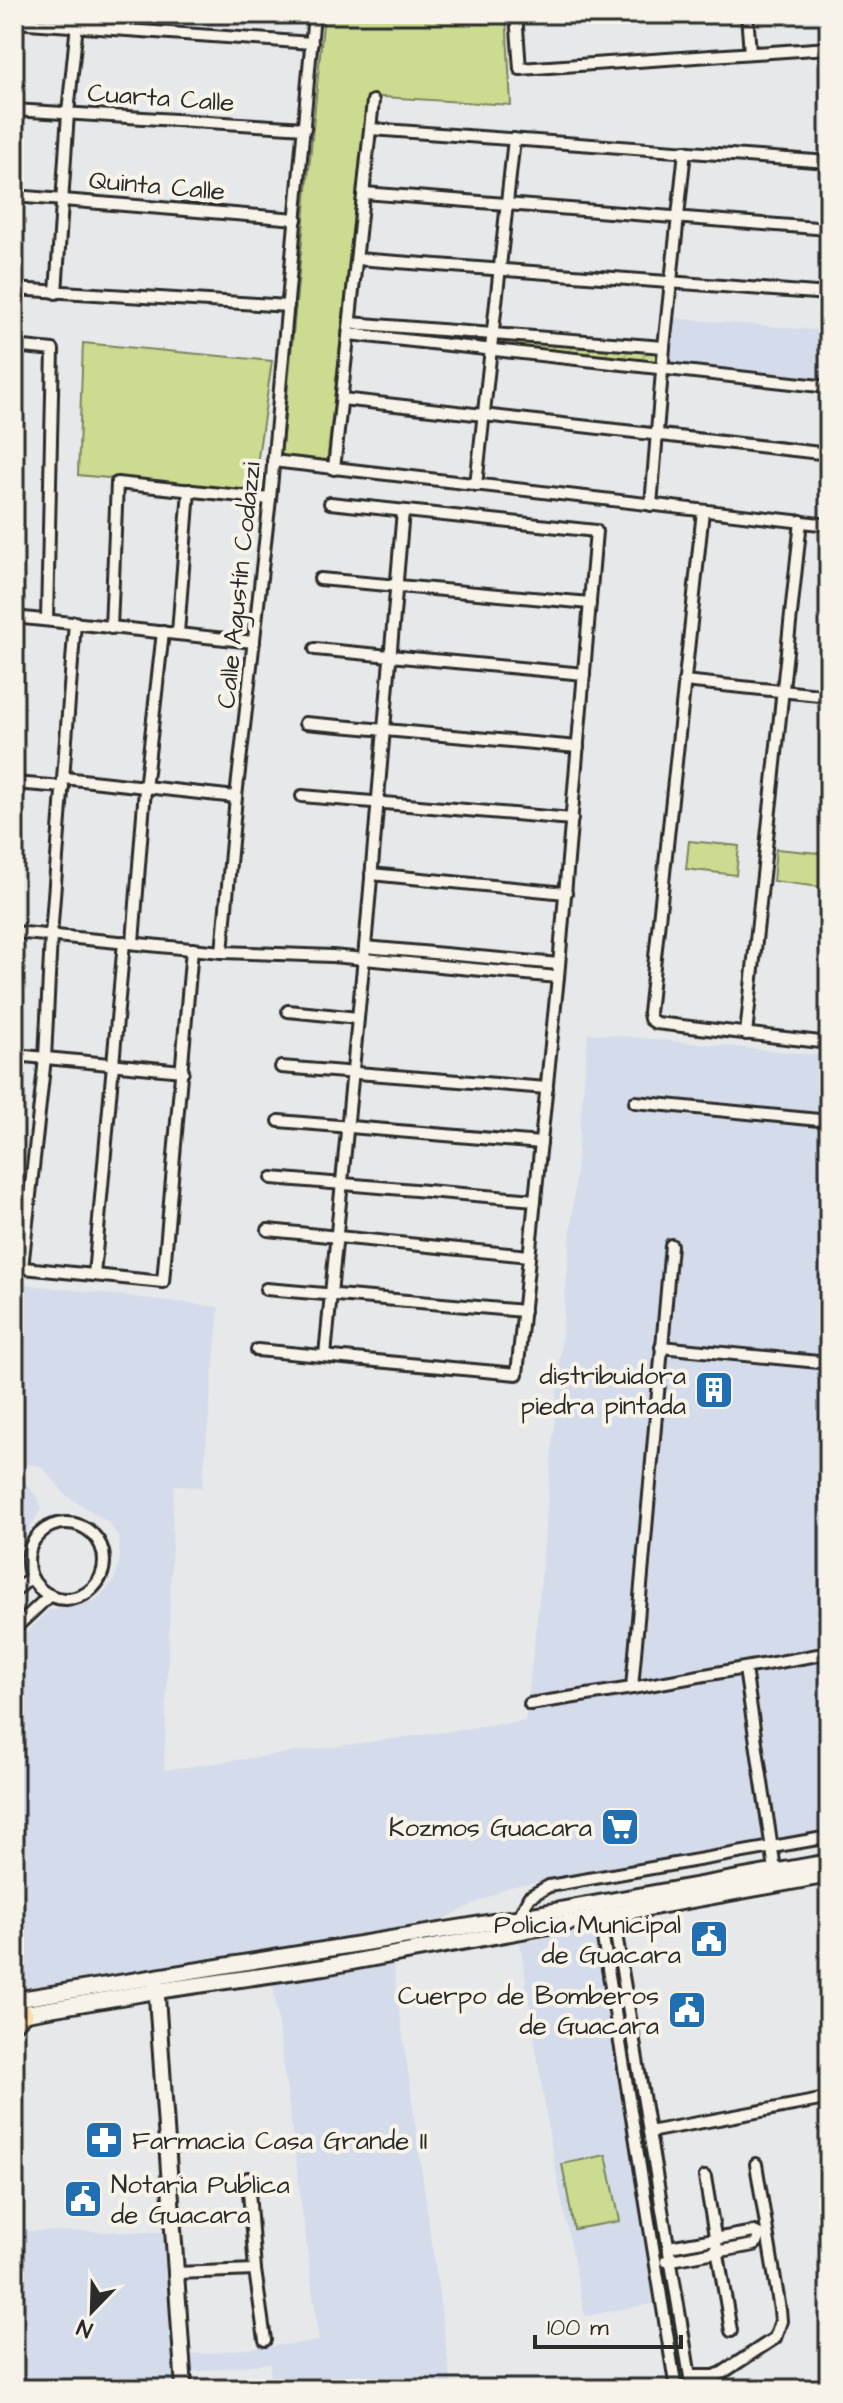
<svg xmlns="http://www.w3.org/2000/svg" width="843" height="2403" viewBox="0 0 843 2403" font-family="'Architects Daughter',sans-serif">
<style>
.built{fill:#d4dbea}
.green{fill:#cbdc90;stroke:#7b845e;stroke-width:2}
.garden{fill:url(#garden-furrows);stroke:#7b845e;stroke-width:2}
.lines{fill:none;stroke-linecap:round;stroke-linejoin:round}
.street-casing{stroke:#2b2b2b;stroke-width:16}
.secondary-casing{stroke:#2b2b2b;stroke-width:20}
.primary-casing{stroke:#2b2b2b;stroke-width:22}
.street{stroke:#f7f3e8;stroke-width:10}
.secondary{stroke:#f7f3e8;stroke-width:14}
.primary{stroke:#fcdcac;stroke-width:16}
.labels{text-anchor:middle;stroke-width:8;stroke-linejoin:round;paint-order:stroke}
.street-label{font-size:26px;fill:#2b2b2b;stroke:#f7f3e8}
.poi-label{font-size:26px;fill:#2b2b2b;stroke:#f7f3e8;text-anchor:end}
</style>
<defs>
<pattern id="garden-furrows" width="10" height="10" patternUnits="userSpaceOnUse" patternTransform="scale(2)"><rect width="10" height="10" fill="#cbdc90"/><path d="M-1 1l2-2M0 10L10 0M9 11l2-2" fill="none" stroke="#aebd7c"/></pattern>
</defs>
<rect width="100%" height="100%" fill="#e7e8e9"/>
<filter id="ink" filterUnits="userSpaceOnUse"><feTurbulence type="fractalNoise" baseFrequency=".0125" numOctaves="2"/><feDisplacementMap in="SourceGraphic" scale="16" xChannelSelector="R" yChannelSelector="G"/><feConvolveMatrix kernelMatrix="1 2 1 2 8 2 1 2 1" color-interpolation-filters="sRGB"/></filter>
<g filter="url(#ink)">
<g class="built">
<polygon points="673,318 829,331 829,382 668,363"/>
<polygon points="588,1033 829,1056 829,1831 509,1887 437,1922 14,1993 14,1645 47,1611 96,1600 114,1581 120,1560 119,1538 109,1523 66,1495 41,1466 15,1462 24,1481 39,1500 41,1509 20,1544 20,1559 24,1569 14,1581 14,1283 219,1307 202,1488 174,1485 164,1770 525,1721 539,1601"/>
<polygon points="593,1929 657,2303 585,2316 551,2146 520,1943"/>
<polygon points="393,1964 452,2389 271,2389 270,2363 191,2372 189,2355 319,2341 273,1984"/>
<polygon points="14,2231 166,2232 175,2389 14,2389"/>
</g>
<g class="green">
<polygon points="324,14 506,14 511,105 367,96 327,464 281,458"/>
<polygon points="83,343 272,361 253,492 78,475"/>
<polygon points="689,841 739,846 736,875 686,869"/>
<polygon points="776,849 829,854 829,888 773,881"/>
<polygon points="606,2155 620,2221 574,2229 562,2164"/>
</g>
<g class="garden">
<polygon points="355,327 486,337 486,344 355,330"/>
<polygon points="497,337 658,351 656,363 496,346"/>
</g>
<g class="lines">
<defs>
<g id="street">
<polyline points="516,14 520,69 829,48"/>
<polyline points="747,14 750,53"/>
<polyline points="14,22 312,43"/>
<polyline points="14,110 305,128"/>
<polyline points="371,129 829,162"/>
<polyline points="364,193 829,229"/>
<polyline points="14,196 296,219"/>
<polyline points="357,259 829,294"/>
<polyline points="14,289 288,306"/>
<polyline points="56,293 68,113 78,14"/>
<polyline points="350,323 664,347"/>
<polyline points="349,334 829,387"/>
<polyline points="14,346 53,350 47,619"/>
<polyline points="342,399 829,454"/>
<polyline points="273,461 829,525"/>
<polyline points="334,469 373,101"/>
<polyline points="476,485 514,139"/>
<polyline points="651,505 664,347 685,151"/>
<polyline points="703,511 649,1013 650,1019 656,1023 829,1043"/>
<polyline points="320,579 590,603"/>
<polyline points="14,617 254,642"/>
<polyline points="111,628 117,483 270,499"/>
<polyline points="178,633 189,490"/>
<polyline points="315,649 584,674"/>
<polyline points="684,681 829,696"/>
<polyline points="305,723 578,747"/>
<polyline points="64,778 236,797"/>
<polyline points="14,783 63,787"/>
<polyline points="302,796 572,819"/>
<polyline points="371,874 566,893"/>
<polyline points="14,932 222,952 236,797 270,499 314,14"/>
<polyline points="133,942 145,789 163,632"/>
<polyline points="365,947 559,964"/>
<polyline points="222,952 332,956 558,977"/>
<polyline points="288,1011 358,1018"/>
<polyline points="746,1034 801,521"/>
<polyline points="14,1055 183,1071"/>
<polyline points="281,1067 547,1088"/>
<polyline points="635,1102 829,1121"/>
<polyline points="279,1121 541,1143"/>
<polyline points="272,1178 535,1200"/>
<polyline points="268,1230 529,1256"/>
<polyline points="671,1245 632,1688 829,1653"/>
<polyline points="14,1267 163,1282 192,949"/>
<polyline points="22,1268 45,1058 51,936 75,622"/>
<polyline points="94,1275 124,942"/>
<polyline points="266,1289 524,1311"/>
<polyline points="661,1347 829,1363"/>
<polyline points="257,1350 517,1374 558,977 596,531 330,503"/>
<polyline points="325,1355 365,947 403,511"/>
<circle cx="66" cy="1561" r="38"/>
<polyline points="14,1592 31,1577"/>
<polyline points="14,1629 50,1595"/>
<polyline points="745,1669 776,1876"/>
<polyline points="530,1704 632,1688"/>
<polyline points="612,1910 692,2389"/>
<polyline points="599,1913 676,2389"/>
<polyline points="519,1917 529,1897 549,1886 829,1837"/>
<polyline points="649,2132 820,2100"/>
<polyline points="705,2177 731,2331"/>
<polyline points="248,2178 255,2270 265,2340"/>
<polyline points="666,2261 754,2245 758,2241 758,2234 754,2232 669,2247"/>
<polyline points="176,2273 255,2270"/>
<polyline points="690,2376 714,2376 722,2373 775,2338 781,2321 780,2310 756,2164"/>
</g>
<g id="secondary">
<polyline points="156,1982 184,2389"/>
<polyline points="14,2000 470,1926 829,1862"/>
<polyline points="14,2015 156,1991 324,1967 829,1875"/>
</g>
<polyline id="primary" points="14,2022 24,2013"/>
</defs>
<use href="#street" class="street-casing"/>
<use href="#secondary" class="secondary-casing"/>
<use href="#primary" class="primary-casing"/>
<use href="#street" class="street"/>
<use href="#secondary" class="secondary"/>
<use href="#primary" class="primary"/>
</g>
</g>
<defs>
<symbol id="building-square" viewBox="-11 -11 22 22"><rect x="-9" y="-9" width="18" height="18" rx="4" fill="#1f6fb2" stroke="#f7f3e8"/><path d="M-4-6H4V6H1V3H-1V6H-4ZM-2.5-4.3h1.7v1.8h-1.7ZM.8-4.3h1.7v1.8H.8ZM-2.5-1h1.7V.8h-1.7ZM.8-1h1.7V.8H.8Z" fill="#fff"/></symbol>
<symbol id="supermarket-square" viewBox="-11 -11 22 22"><rect x="-9" y="-9" width="18" height="18" rx="4" fill="#1f6fb2" stroke="#f7f3e8"/><path d="M-6-5.5h2.5l.6 2H6L4.5 2H-2.5L-4.4-4H-6ZM-1.5 3.2a1.3 1.3 0 1 0 .1 0ZM3 3.2a1.3 1.3 0 1 0 .1 0Z" fill="#fff"/></symbol>
<symbol id="civic-square" viewBox="-11 -11 22 22"><rect x="-9" y="-9" width="18" height="18" rx="4" fill="#1f6fb2" stroke="#f7f3e8"/><path d="M-.6-6.5H3V-4.5H.6V-3L4-1V1h2V6H-6V1h2V-1L-.6-3ZM-1.2 2.5V6h2.4V2.5Z" fill="#fff"/></symbol>
<symbol id="pharmacy-square" viewBox="-11 -11 22 22"><rect x="-9" y="-9" width="18" height="18" rx="4" fill="#1f6fb2" stroke="#f7f3e8"/><path d="M-2-6h4v4h4v4h-4v4h-4v-4h-4v-4h4Z" fill="#fff"/></symbol>
</defs>
<g fill-rule="evenodd">
<use href="#building-square" x="692" y="1368" width="44" height="44"/>
<use href="#supermarket-square" x="598" y="1805" width="44" height="44"/>
<use href="#civic-square" x="687" y="1917" width="44" height="44"/>
<use href="#civic-square" x="665" y="1988" width="44" height="44"/>
<use href="#pharmacy-square" x="82" y="2118" width="44" height="44"/>
<use href="#civic-square" x="61" y="2177" width="44" height="44"/>
</g>
<g class="labels">
<g class="street-label">
<text transform="translate(161 97) rotate(4)" y="9">Cuarta Calle</text>
<text transform="translate(157 185) rotate(5)" y="9">Quinta Calle</text>
<text transform="translate(238 585) rotate(-84)" y="9">Calle Agustín Codazzi</text>
</g>
<g class="poi-label">
<text x="686" y="1384">distribuidora<tspan x="686" dy="30">piedra pintada</tspan></text>
<text x="592" y="1836">Kozmos Guacara</text>
<text x="681" y="1933">Policia Municipal<tspan x="681" dy="30">de Guacara</tspan></text>
<text x="659" y="2004">Cuerpo de Bomberos<tspan x="659" dy="30">de Guacara</tspan></text>
<text x="132" y="2149" text-anchor="start">Farmacia Casa Grande II</text>
<text x="111" y="2193" text-anchor="start">Notaria Publica<tspan x="111" dy="30">de Guacara</tspan></text>
</g>
</g>
<rect width="843" height="2403" fill="none" stroke="#f7f3e8" stroke-width="48"/>
<rect x="24" y="24" width="795" height="2355" fill="none" stroke="#2b2b2b" stroke-width="3" filter="url(#ink)"/>
<g transform="translate(92 2311) rotate(203)" stroke="#f7f3e8" stroke-width="6" paint-order="stroke">
<path d="M0-6L14 30L0 20L-14 30Z" fill="#2b2b2b"/>
<text y="-12" font-size="22" font-weight="bold" text-anchor="middle" fill="#2b2b2b">N</text>
</g>
<path d="M535 2335v12h146v-12" fill="none" stroke="#2b2b2b" stroke-width="4"/>
<text x="547" y="2335" font-size="24" fill="#2b2b2b" stroke="#f7f3e8" stroke-width="6" paint-order="stroke">100 m</text>
</svg>
